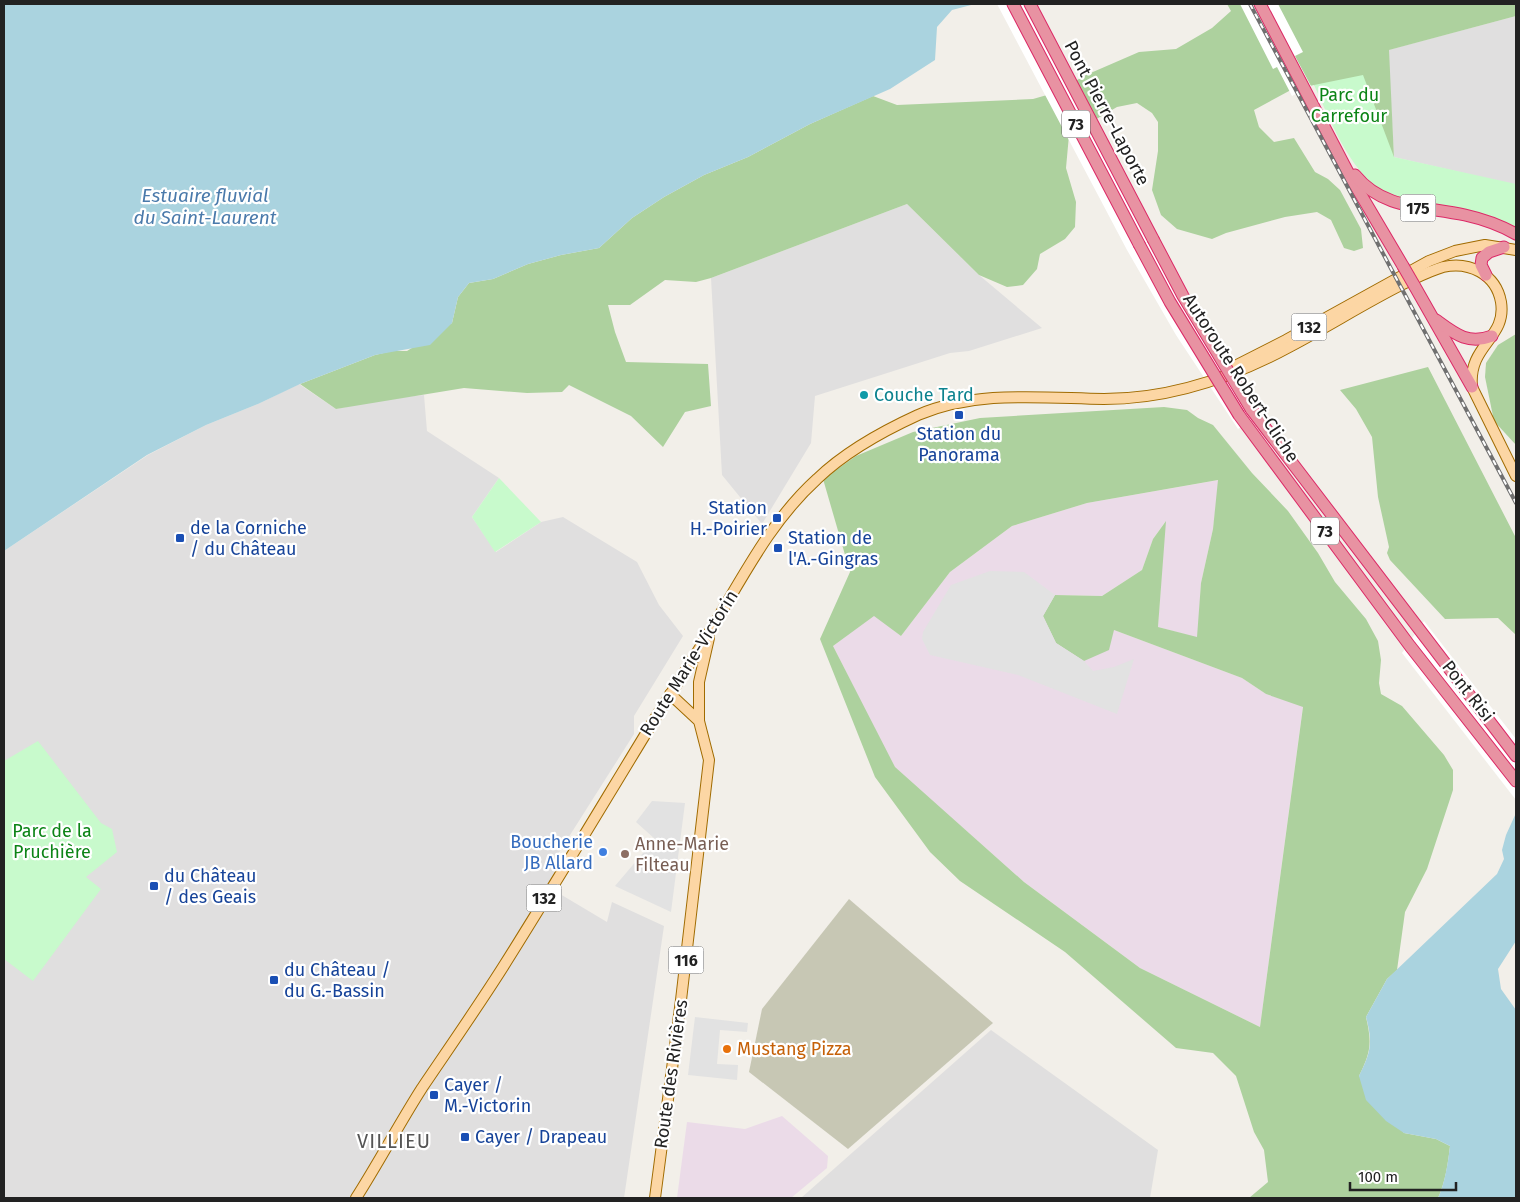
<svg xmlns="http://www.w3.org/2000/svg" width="1520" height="1202" viewBox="0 0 1520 1202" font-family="'Fira Sans',sans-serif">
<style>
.residential{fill:#e0dfdf}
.industrial{fill:#ebdbe8}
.construction{fill:#c7c7b4}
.forest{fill:#add19e;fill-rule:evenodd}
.park{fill:#c8facc}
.parking{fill:#e2e2e2}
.water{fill:#aad3df}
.pier{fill:#fff}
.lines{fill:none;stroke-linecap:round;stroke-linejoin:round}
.primary-casing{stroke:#a06b00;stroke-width:12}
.highway-casing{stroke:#dc2a67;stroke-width:13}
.primary{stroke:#fcd6a4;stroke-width:10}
.highway{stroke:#e892a2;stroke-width:11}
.rail-casing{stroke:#707070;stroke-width:4}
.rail{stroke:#fff;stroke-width:2;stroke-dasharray:5.5;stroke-linecap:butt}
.highway-bridge-casing{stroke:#dc2a67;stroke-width:13;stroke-linecap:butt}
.highway-bridge{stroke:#e892a2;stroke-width:11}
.culture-dot{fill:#0f9aa8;stroke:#fff;stroke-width:2}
.transit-dot{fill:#1a4fb4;stroke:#fff;stroke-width:2}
.shop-dot{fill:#3f7fe0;stroke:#fff;stroke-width:2}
.education-dot{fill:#8d6e63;stroke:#fff;stroke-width:2}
.food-dot{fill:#e8710a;stroke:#fff;stroke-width:2}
.labels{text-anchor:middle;stroke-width:4.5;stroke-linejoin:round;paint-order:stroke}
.shield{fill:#fff;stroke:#646464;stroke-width:1}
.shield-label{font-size:16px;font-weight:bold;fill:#222}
.park-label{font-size:18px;fill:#0c8416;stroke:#fff}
.street-label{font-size:18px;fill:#222;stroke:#fff}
.culture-label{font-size:18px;fill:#0d838f;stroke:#fff;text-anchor:start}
.transit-label{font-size:18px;fill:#164399;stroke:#fff;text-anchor:start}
.shop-label{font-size:18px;fill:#366cbe;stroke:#fff;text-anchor:end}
.education-label{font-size:18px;fill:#785e54;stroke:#fff;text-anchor:start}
.food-label{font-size:18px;fill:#c56008;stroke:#fff;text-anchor:start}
.water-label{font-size:19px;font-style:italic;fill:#4a7aab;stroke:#fff}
.quarter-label{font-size:20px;letter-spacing:1px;fill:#555;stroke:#fff}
</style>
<rect width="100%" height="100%" fill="#f2efe9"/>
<g class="residential">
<polygon points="1516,16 1516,185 1394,157 1388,50"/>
<polygon points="907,204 979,275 1042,328 969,351 950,353 815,396 811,443 762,524 722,475 711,278"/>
<polygon points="299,384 336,409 385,399 424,395 427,431 499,478 472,517 496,552 541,522 563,517 637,562 659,605 683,636 634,716 634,734 558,854 560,894 607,922 612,902 664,926 624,1198 4,1198 4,551 148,455 206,425 258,404"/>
<polygon points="991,1030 1158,1150 1150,1198 801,1198"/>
</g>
<g class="industrial">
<polygon points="1219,480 1213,529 1201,583 1198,638 1158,627 1165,522 1153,539 1142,570 1102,596 1055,595 1114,630 1242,678 1266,694 1303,706 1260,1027 1140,968 1024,882 894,767 833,646 874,615 901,636 950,572 1012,526 1087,503"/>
<polygon points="782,1116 828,1156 827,1168 791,1198 677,1198 687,1122 745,1129"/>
</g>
<polygon class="construction" points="849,899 993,1023 848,1149 749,1072 762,1009"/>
<g class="forest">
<polygon points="1227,4 1516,4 1516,16 1389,50 1394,158 1314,85 1289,91 1254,110 1259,127 1274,142 1294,138 1315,172 1328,179 1340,190 1361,229 1363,248 1354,251 1344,248 1331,220 1317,212 1285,217 1226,233 1212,239 1177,229 1161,215 1152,190 1158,151 1158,122 1152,113 1137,103 1117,107 1069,135 1066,168 1076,202 1075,227 1065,239 1040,254 1037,269 1023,285 1007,287 979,275 907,204 711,278 696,282 665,280 630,305 608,305 615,332 626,362 708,364 711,406 685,412 663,447 631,416 569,385 562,392 527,393 464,388 336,409 300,384 375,355 392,351 407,351 452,323 458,297 469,283 493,279 528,264 561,255 599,248 632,218 664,197 704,175 748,157 810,124 873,96 897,105 1033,99 1054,93 1086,75 1139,52 1176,49 1212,28 1231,11"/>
<polygon points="1516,334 1516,445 1494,421 1485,377 1486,363 1498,345"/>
<polygon points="1428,367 1516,538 1516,635 1498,618 1445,619 1390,560 1387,553 1389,547 1378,497 1372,437 1356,409 1340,390"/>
<path d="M 1164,407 L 1187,410 L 1198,418 L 1213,425 L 1252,473 L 1288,511 L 1318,553 L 1335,582 L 1366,619 L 1378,641 L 1381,660 L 1379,683 L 1381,694 L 1402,706 L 1444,755 L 1453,770 L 1453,790 L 1427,869 L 1405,912 L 1397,970 L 1387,979 L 1366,1017 C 1372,1043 1371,1052 1359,1076 L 1404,1133 L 1436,1139 L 1450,1146 C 1448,1164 1445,1183 1438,1198 L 1249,1198 L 1268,1182 L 1264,1150 L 1254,1132 L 1236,1076 L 1213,1053 L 1176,1048 L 1065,952 L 960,881 L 930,852 L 875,777 L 820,639 L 850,572 L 823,479 L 856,456 L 913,432 L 980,418 ZM 1218,480 L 1213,529 L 1201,583 L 1197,637 L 1158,627 L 1166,521 L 1153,539 L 1142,570 L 1102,596 L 1055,595 L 1043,616 L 1056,643 L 1084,661 L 1109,650 L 1114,630 L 1242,678 L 1266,694 L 1303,707 L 1260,1027 L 1140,968 L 1024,882 L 895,767 L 833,646 L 874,616 L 901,636 L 950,572 L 1012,526 L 1087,503 Z"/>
</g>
<g class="park">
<path d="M 1363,75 L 1394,157 L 1516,184 L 1516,232 L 1430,209 C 1415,198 1397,200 1380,189 C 1348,168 1330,119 1314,85 Z"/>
<polygon points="499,478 541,522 495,552 472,517"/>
<polygon points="38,741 101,823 112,829 117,852 86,877 101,889 33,981 4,959 4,761"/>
</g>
<g class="parking">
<polygon points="990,571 1024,572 1055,595 1043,616 1056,643 1084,661 1093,671 1114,667 1134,659 1117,714 1018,675 930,655 922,639 923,632 951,585"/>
<polygon points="652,801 685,803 671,912 615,886 655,839 636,822"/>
<polygon points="695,1017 748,1023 747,1032 720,1030 717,1064 738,1065 737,1080 688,1075"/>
</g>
<g class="water">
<polygon points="4,4 975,4 952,10 937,27 935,60 890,89 810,124 748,157 704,175 664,197 632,218 599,248 561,255 528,264 493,279 469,283 458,297 452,323 430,345 375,355 300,384 258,404 206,425 147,455 4,551"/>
<path d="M 1516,813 L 1516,941 L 1498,969 L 1501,989 L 1516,1010 L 1516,1198 L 1438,1198 C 1445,1183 1448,1163 1450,1146 L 1436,1139 L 1404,1133 L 1386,1121 L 1366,1100 L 1359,1076 C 1371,1052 1373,1043 1366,1017 L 1387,979 L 1497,874 L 1504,859 L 1502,850 L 1506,835 Z"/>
</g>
<g class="pier">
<polygon points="997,4 1034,4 1154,237 1204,323 1264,412 1238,429 1176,335 1127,250"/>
<polygon points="1240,4 1278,4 1303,52 1295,56 1311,86 1292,96 1277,67 1273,69"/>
<polygon points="1424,621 1516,739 1516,800 1402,653"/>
</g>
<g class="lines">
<defs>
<g id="primary">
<polyline points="1227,370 1286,340 1429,261 1455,251 1485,245 1516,250"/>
<polyline points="699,721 699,682 709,638"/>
<path d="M 356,1198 C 379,1162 399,1124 422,1088 C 449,1048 477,1008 503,967 C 556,883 607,797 659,712 C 679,681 699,650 718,618 C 747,569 774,518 817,479 C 845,452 883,431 918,415 C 977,390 1041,398 1104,399 C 1169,399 1234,377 1291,346 C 1329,326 1365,303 1403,284 C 1416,278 1429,271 1443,267 C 1469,261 1496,274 1501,302 C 1507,339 1468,344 1472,387 L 1516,476"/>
<polyline points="655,1198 681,1000 709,760 699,721 670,694"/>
</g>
<g id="highway">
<polyline points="1013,4 1139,244"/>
<polyline points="1030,4 1153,239"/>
<polyline points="1260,4 1351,178 1403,266"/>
<path d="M 1355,175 C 1383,210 1425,206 1465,215 C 1483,219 1500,225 1516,234"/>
<polyline points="1486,275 1481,265 1482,258 1489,252 1504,247"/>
<polyline points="1414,285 1472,387"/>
<path d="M 1436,320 C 1455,334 1468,345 1492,336"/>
<polyline points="1251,409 1516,756"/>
<polyline points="1239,415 1410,646 1516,781"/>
</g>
</defs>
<use href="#primary" class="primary-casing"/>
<use href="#highway" class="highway-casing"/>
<use href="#primary" class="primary"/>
<use href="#highway" class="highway"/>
<defs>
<polyline id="rail" points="1250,4 1516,503"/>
</defs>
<use href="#rail" class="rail-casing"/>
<use href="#rail" class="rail"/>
<defs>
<g id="highway-bridge">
<polyline points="1153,239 1183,296 1251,409"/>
<polyline points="1139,244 1170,302 1239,415"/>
<polyline points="1403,266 1414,285"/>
</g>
</defs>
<use href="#highway-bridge" class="highway-bridge-casing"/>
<use href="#highway-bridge" class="highway-bridge"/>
</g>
<circle class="culture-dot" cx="864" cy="395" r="5"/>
<g class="transit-dot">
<rect x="954" y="410" width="10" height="10" rx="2.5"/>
<rect x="772" y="513" width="10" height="10" rx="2.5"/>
<rect x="175" y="533" width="10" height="10" rx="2.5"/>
<rect x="773" y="543" width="10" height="10" rx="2.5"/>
<rect x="149" y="881" width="10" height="10" rx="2.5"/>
<rect x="269" y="975" width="10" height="10" rx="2.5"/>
<rect x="429" y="1090" width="10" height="10" rx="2.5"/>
<rect x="460" y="1132" width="10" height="10" rx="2.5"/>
</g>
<circle class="shop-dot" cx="603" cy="852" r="5"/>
<circle class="education-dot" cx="625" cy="854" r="5"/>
<circle class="food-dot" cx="727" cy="1049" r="5"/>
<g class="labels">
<g class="shield">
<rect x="1062" y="110.5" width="28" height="27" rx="4"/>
<rect x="1400.5" y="194.5" width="35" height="27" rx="4"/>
<rect x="1291.5" y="313.5" width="35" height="27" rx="4"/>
<rect x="1311" y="517.5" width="28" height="27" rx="4"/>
<rect x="526.5" y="884.5" width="35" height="27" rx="4"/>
<rect x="668.5" y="946.5" width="35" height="27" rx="4"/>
</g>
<g class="shield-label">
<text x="1076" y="130">73</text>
<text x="1418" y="214">175</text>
<text x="1309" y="333">132</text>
<text x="1325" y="537">73</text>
<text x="544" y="904">132</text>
<text x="686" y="966">116</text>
</g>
<g class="park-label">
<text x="1349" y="101">Parc du<tspan x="1349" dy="21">Carrefour</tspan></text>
<text x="52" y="837">Parc de la<tspan x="52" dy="21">Pruchière</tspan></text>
</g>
<g class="street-label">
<text transform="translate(1107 113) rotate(62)" y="6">Pont Pierre-Laporte</text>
<text transform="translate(1241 378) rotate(57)" y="6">Autoroute Robert-Cliche</text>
<text transform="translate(689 663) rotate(-58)" y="6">Route Marie-Victorin</text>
<text transform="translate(1468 691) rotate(52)" y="6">Pont Risi</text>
<text transform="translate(671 1074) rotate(-82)" y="6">Route des Rivières</text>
</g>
<g class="culture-label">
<text x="874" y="401">Couche Tard</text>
</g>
<g class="transit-label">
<text x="959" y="440" text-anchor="middle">Station du<tspan x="959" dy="21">Panorama</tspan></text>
<text x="767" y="514" text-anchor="end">Station<tspan x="767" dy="21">H.-Poirier</tspan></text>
<text x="190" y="534">de la Corniche<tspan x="190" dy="21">/ du Château</tspan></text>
<text x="788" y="544">Station de<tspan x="788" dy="21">l'A.-Gingras</tspan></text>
<text x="164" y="882">du Château<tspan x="164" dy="21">/ des Geais</tspan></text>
<text x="284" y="976">du Château /<tspan x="284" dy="21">du G.-Bassin</tspan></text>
<text x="444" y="1091">Cayer /<tspan x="444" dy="21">M.-Victorin</tspan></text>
<text x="475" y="1143">Cayer / Drapeau</text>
</g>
<g class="shop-label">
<text x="593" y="848">Boucherie<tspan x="593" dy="21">JB Allard</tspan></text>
</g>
<g class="education-label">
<text x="635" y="850">Anne-Marie<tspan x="635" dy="21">Filteau</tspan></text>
</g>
<g class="food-label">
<text x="737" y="1055">Mustang Pizza</text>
</g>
<g class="water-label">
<text x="205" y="202">Estuaire fluvial<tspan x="205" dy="22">du Saint-Laurent</tspan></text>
</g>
<g class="quarter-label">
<text x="394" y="1148">VILLIEU</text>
</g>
</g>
<rect width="1520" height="1202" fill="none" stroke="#222222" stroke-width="10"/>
<path d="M1350 1182v8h106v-8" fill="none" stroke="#222222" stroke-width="2.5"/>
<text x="1358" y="1182" font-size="15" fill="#222222" stroke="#ffffff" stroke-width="4" paint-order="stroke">100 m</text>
</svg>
